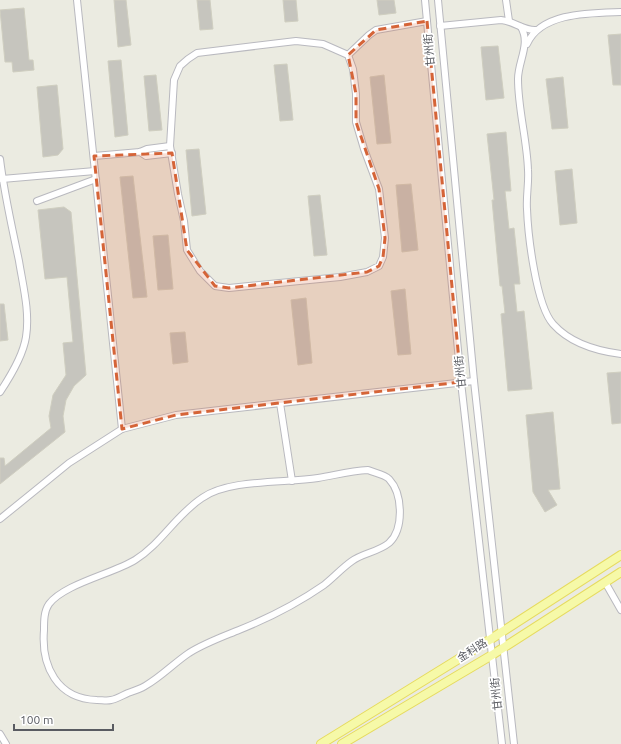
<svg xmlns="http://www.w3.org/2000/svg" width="621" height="744" viewBox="0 0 621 744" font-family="Ubuntu,'Noto Sans SC',sans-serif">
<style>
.building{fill:#c6c5be;stroke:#cfcec0}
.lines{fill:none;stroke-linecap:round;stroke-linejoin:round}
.minor-casing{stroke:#b9b9bf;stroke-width:8}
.major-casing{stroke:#e6db5f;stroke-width:10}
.minor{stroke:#fff;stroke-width:6}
.major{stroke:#f6f9a8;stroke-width:8}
.marked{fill:#d56438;fill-opacity:0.2;stroke:#d56438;stroke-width:3;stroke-dasharray:8 5;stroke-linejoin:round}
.labels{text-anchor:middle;stroke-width:3.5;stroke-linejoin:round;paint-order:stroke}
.street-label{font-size:11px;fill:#595b61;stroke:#fff}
</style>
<rect width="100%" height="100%" fill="#ebebe1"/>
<g class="building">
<polygon points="114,0 126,0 131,45 118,47"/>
<polygon points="197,0 210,0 213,29 200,30"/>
<polygon points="283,0 296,0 298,21 285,22"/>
<polygon points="377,0 394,0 396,13 379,15"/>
<polygon points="24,8 29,60 33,60 34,70 13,72 12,62 5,62 0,10"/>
<polygon points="621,34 621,85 613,85 608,35"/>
<polygon points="498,46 504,98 486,100 481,47"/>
<polygon points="121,60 128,135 115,137 108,61"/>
<polygon points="287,64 293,120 280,121 274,65"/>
<polygon points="156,75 162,130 149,131 144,76"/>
<polygon points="384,75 391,143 377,144 370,77"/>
<polygon points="563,77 568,128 552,129 546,79"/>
<polygon points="57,85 63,149 58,155 43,157 37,87"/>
<polygon points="506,132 511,191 505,191 509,229 514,228 520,284 514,284 517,312 524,311 532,389 508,391 501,314 505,313 502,286 500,286 492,200 494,200 487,134"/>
<polygon points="199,149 206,214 192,216 186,150"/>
<polygon points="572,169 577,223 560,225 555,171"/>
<polygon points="133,176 147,297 133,298 120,177"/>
<polygon points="411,184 418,250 402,252 396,185"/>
<polygon points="320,195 327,255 314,256 308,196"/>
<polygon points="64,207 71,212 86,375 74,386 66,400 63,416 65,432 0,484 0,458 4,458 5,466 51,428 49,416 53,395 66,375 63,343 73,342 67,277 45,279 38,210"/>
<polygon points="168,235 173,289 158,290 153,236"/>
<polygon points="405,289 411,354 398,355 391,291"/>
<polygon points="306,298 312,363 298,365 291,300"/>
<polygon points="0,304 4,304 8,340 0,341"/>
<polygon points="185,332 188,362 173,364 170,333"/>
<polygon points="621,372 621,423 612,424 607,373"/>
<polygon points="553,412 560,489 548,490 557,505 545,512 533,492 526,415"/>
</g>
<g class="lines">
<defs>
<g id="minor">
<polyline points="77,0 122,429"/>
<polyline points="425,0 461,382 502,744"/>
<polyline points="438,0 474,381 514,744"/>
<polyline points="506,0 509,21"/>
<path d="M 440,26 L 501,20 C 514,21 524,31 536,30"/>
<path d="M 521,27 C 531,44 518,61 518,79 C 518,109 527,140 528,170 C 529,183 526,196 527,209 C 528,235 536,305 553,324 C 570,343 597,351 621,354"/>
<polygon points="296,41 323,44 348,55 353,69 356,94 356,122 364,149 379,189 385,238 383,257 379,266 367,272 340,277 229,288 215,286 200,271 187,250 184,221 178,194 170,146 174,80 180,66 188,59 197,53"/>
<path d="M 527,44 C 541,12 591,13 621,12"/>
<polyline points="348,55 369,35 376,30 427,21"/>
<polyline points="140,152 146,156 172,153"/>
<polyline points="94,156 140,152 147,149 170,146"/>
<path d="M 0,159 C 4,193 12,227 19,261 C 23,286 30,312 26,337 C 23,356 10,377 0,392"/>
<polyline points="2,179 95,171"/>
<polyline points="37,201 96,179"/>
<polyline points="280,403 292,481"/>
<path d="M 368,470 C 375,473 384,474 389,479 C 403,494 404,529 389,543 C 378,552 363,553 352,561 C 342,568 334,577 324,585 C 298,603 269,618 239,630 C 222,637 205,643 189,653 C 174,663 161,677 145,686 C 140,689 134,691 128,693 C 123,695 117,699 111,700 C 107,701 102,700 97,700 C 57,699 41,666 44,630 C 44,621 44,611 49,604 C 64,584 112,574 135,560 C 161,544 176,515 202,498 C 228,479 285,483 318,478 C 336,475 350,471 368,470 Z"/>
<polyline points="0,519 69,463 122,429 176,415 474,381"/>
<polyline points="605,582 621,610"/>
<polyline points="0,734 6,744"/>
</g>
<g id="major">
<polyline points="321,744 491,639 621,555"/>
<polyline points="342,744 492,655 621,572"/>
</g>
</defs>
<use href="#minor" class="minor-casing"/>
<use href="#major" class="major-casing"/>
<use href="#minor" class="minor"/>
<use href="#major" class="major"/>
</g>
<path class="marked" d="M 427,21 L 461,382 L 176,415 L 122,429 L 94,156 L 172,153 L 187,250 L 215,286 L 229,288 L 367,272 L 379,266 L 383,257 L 385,238 L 379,189 L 356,122 L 356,94 L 348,55 L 376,30 Z"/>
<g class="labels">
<g class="street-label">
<text transform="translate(429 50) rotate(-95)" y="4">甘州街</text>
<text transform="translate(460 372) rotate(-96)" y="4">甘州街</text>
<text transform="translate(472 650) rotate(-32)" y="4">金科路</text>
<text transform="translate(496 694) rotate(-96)" y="4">甘州街</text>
</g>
</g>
<path d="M14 724v6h99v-6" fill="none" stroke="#595b61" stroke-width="2"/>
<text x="20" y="724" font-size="12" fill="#595b61" stroke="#ffffff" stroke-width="3" paint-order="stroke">100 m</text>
</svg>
